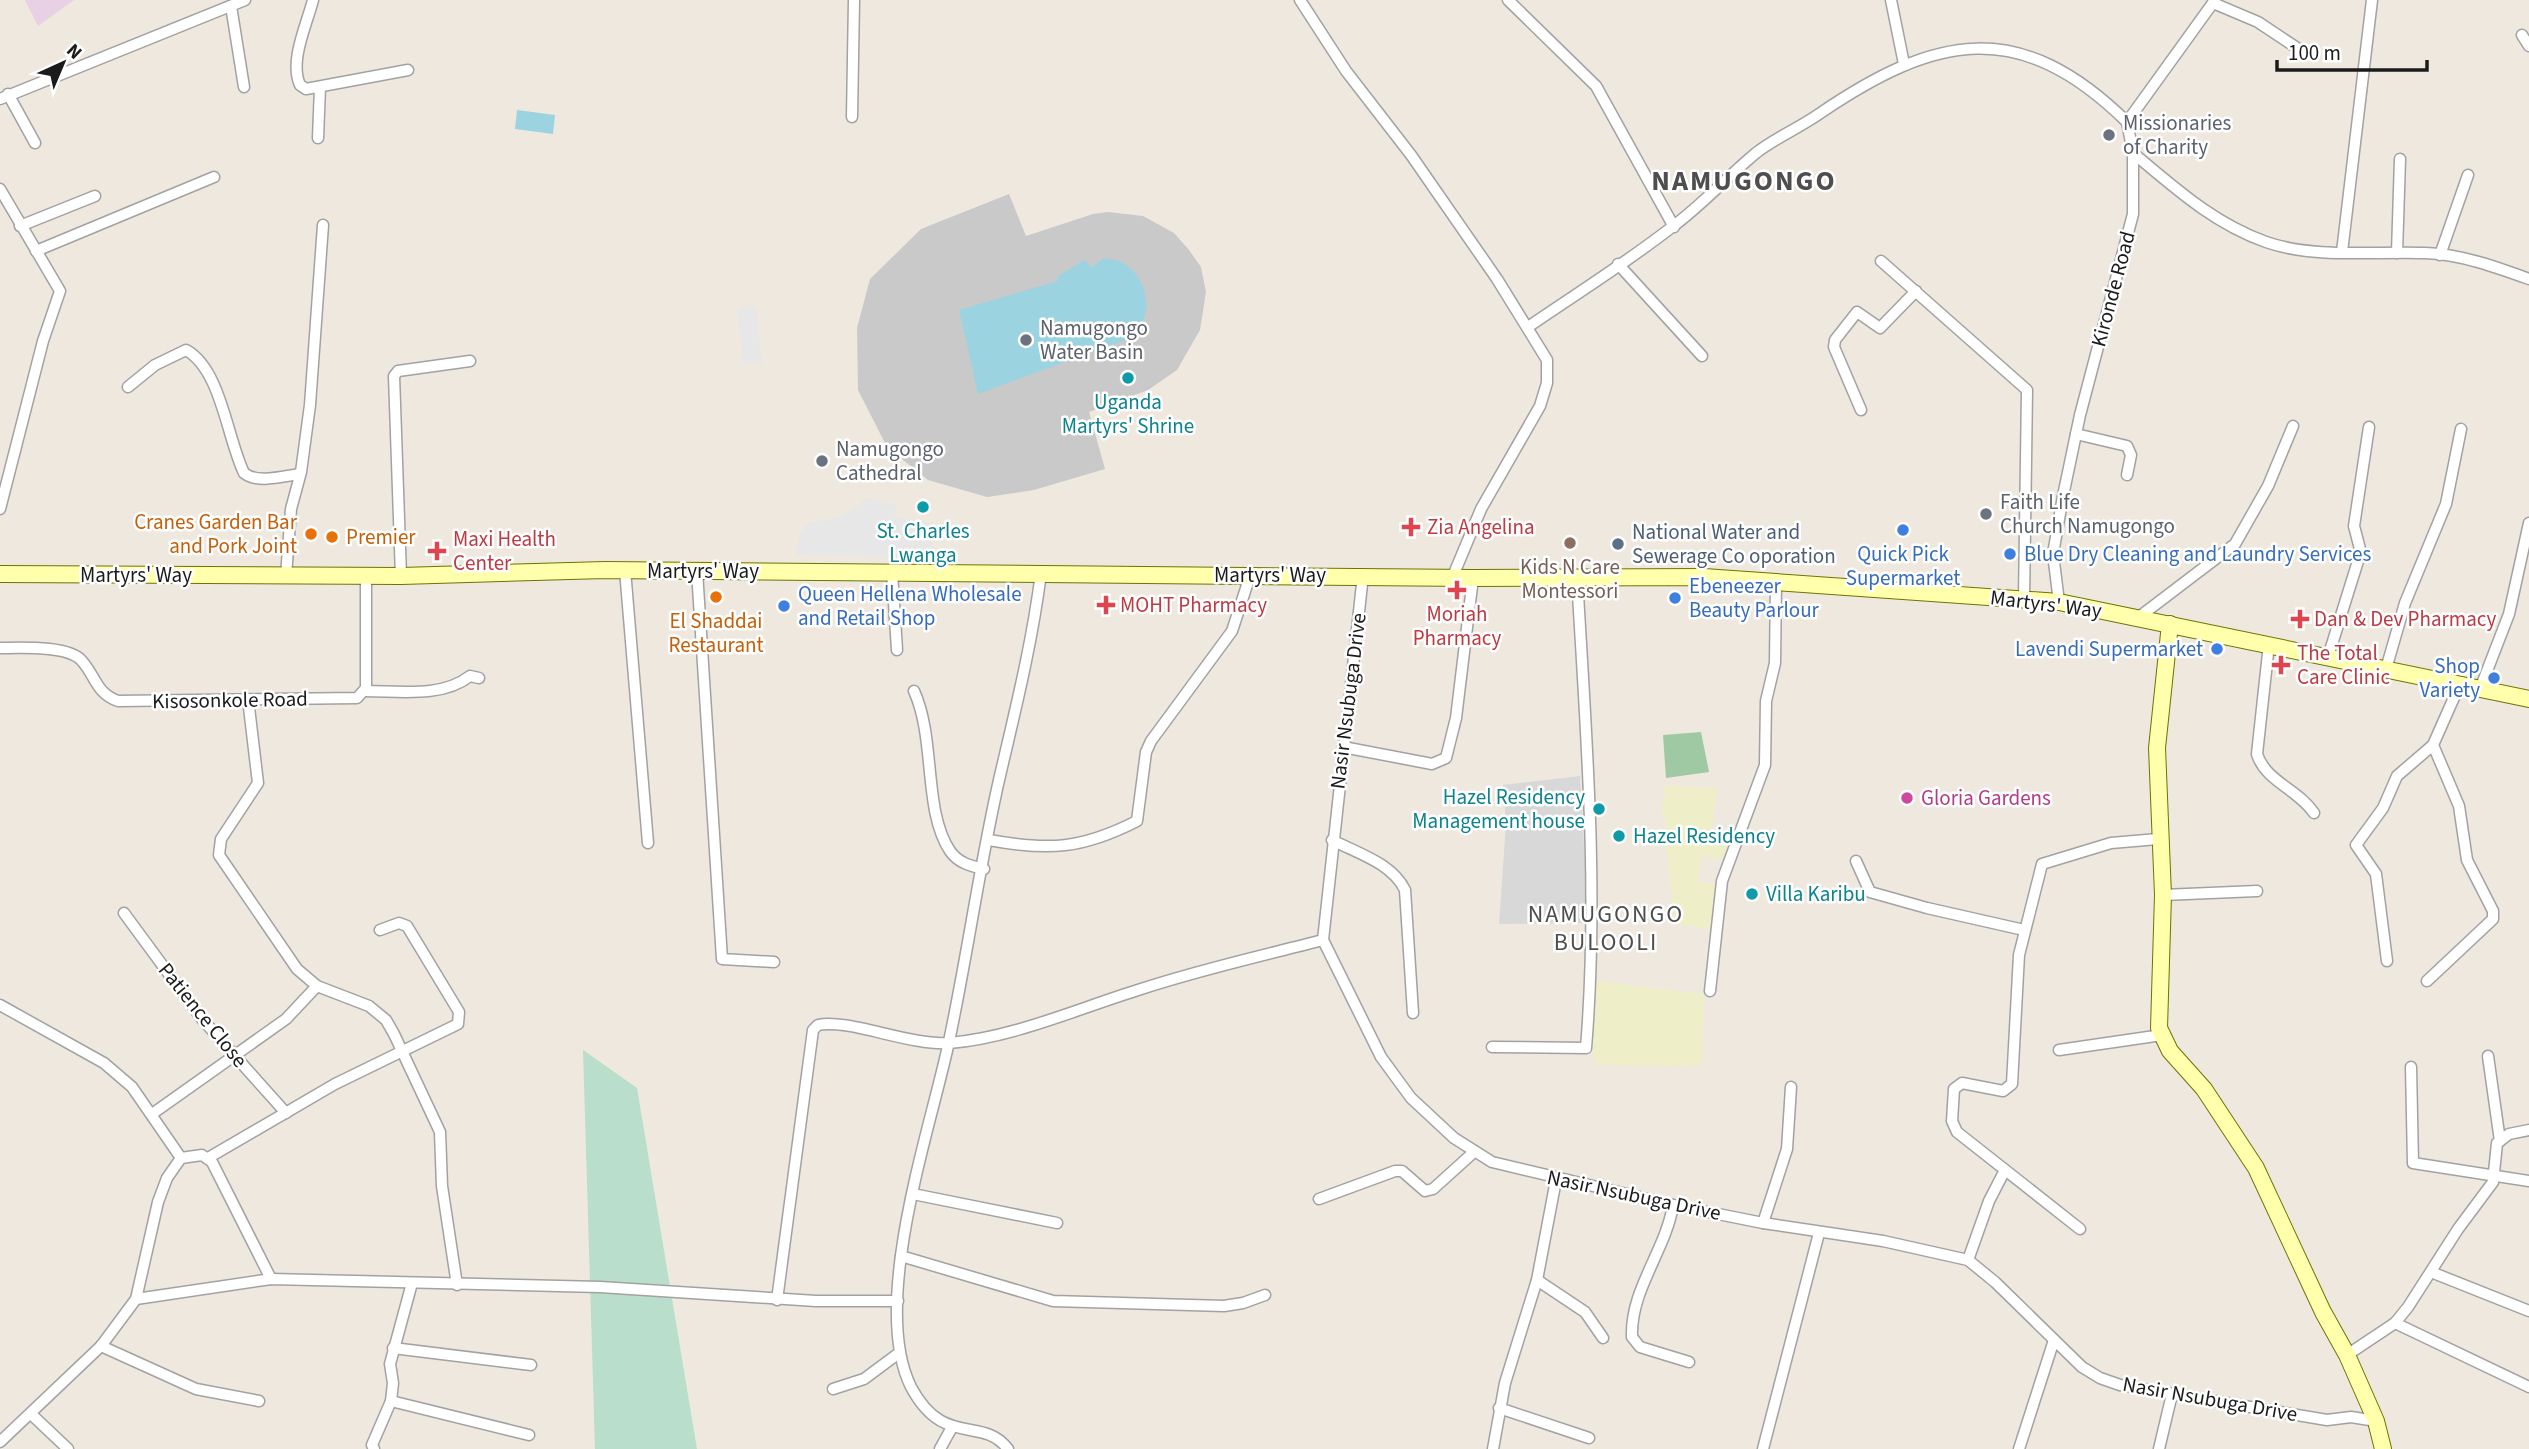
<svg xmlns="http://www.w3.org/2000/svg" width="2529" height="1449" viewBox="0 0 2529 1449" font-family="'Source Sans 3',sans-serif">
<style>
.residential{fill:#d9d8d8}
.industrial{fill:#e8d0e5}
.religious{fill:#c9c9c9}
.farmland{fill:#eeefc8}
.wetland{fill:#badecc}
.cemetery{fill:#9ec9a3}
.parking{fill:#e7e7e7}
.water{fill:#9bd4e0}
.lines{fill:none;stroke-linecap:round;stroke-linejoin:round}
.street-casing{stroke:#a2a2a2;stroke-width:13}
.secondary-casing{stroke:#6d7400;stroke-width:18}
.street{stroke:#fff;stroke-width:10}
.secondary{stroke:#ffffac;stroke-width:16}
.worship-dot{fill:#6b7280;stroke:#fff;stroke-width:2.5}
.culture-dot{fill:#0f9aa8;stroke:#fff;stroke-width:2.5}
.health-dot{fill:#e0444e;stroke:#fff;stroke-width:2.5}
.shop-dot{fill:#3f7fe0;stroke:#fff;stroke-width:2.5}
.food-dot{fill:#e8710a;stroke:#fff;stroke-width:2.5}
.education-dot{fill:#8d6e63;stroke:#fff;stroke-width:2.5}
.service-dot{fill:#5c6f8a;stroke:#fff;stroke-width:2.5}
.hotel-dot{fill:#d1479c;stroke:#fff;stroke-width:2.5}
.labels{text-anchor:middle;stroke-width:5;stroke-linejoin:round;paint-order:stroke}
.worship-label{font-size:21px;fill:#5b616d;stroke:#fff;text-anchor:start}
.street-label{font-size:21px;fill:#1b1b1b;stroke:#fff}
.culture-label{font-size:21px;fill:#0d838f;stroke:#fff}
.food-label{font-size:21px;fill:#c56008;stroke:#fff;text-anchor:end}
.health-label{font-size:21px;fill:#be3a42;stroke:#fff;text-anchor:start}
.service-label{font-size:21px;fill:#4e5e75;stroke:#fff;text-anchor:start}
.shop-label{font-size:21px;fill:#366cbe;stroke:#fff;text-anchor:start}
.education-label{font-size:21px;fill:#785e54;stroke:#fff}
.hotel-label{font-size:21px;fill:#b23c85;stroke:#fff;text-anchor:start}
.quarter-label{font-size:24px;letter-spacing:2px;fill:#4e4e4e;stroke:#fff}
.district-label{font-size:28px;font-weight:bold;letter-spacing:2px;fill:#4e4e4e;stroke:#fff}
</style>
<rect width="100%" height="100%" fill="#eee8df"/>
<polygon class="residential" points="1580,776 1588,916 1585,923 1499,924 1506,823 1503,785"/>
<polygon class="industrial" points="25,0 74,0 38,26"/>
<polygon class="religious" points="1009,194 1026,236 1093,214 1108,212 1143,216 1174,233 1189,250 1201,267 1206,292 1200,330 1177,370 1148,390 1089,412 1105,469 1034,490 987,497 928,480 887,447 858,390 857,328 870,279 921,229"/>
<g class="farmland">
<polygon points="1665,785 1717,789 1712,831 1733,831 1729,845 1719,860 1702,855 1698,882 1717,885 1713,930 1675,924 1664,832 1667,827 1662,811"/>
<polygon points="1595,981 1704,994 1702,1063 1689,1066 1595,1065 1591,1039"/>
</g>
<polygon class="wetland" points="583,1050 637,1088 697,1449 595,1449"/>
<polygon class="cemetery" points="1701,732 1709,772 1666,778 1663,735"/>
<g class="parking">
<polygon points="756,306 762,363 743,364 737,308"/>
<polygon points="866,497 897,505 895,517 932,524 933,559 795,554 800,534 808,523 838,518 860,505"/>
</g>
<g class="water">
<polygon points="517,110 555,115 553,134 515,129"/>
<path d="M 1104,258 C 1144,259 1162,314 1130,338 L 978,394 L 959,310 L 1058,281 L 1057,277 L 1084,260 L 1092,267 Z"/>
</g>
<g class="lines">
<defs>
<g id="street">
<path d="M 313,0 C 307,24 289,61 300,85 L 306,89 L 408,70"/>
<polyline points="1300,0 1346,71 1411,155 1497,279 1547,360 1547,383 1540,406 1481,509 1453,576"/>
<polyline points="1508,0 1596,86 1674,227"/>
<polyline points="1891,0 1904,64"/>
<polyline points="2213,3 2258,22 2297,48"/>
<polyline points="231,6 244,87"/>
<polyline points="2522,35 2529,46"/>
<polyline points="8,94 35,143"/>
<polyline points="0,99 245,0"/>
<polyline points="852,117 854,0"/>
<polyline points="318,138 320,87"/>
<path d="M 2133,153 C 2175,188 2213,223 2266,242 C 2315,259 2374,251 2425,253 C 2460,254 2496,267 2529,279"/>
<polyline points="0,189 60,291 43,341 0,509"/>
<polyline points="20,226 95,196"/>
<polyline points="36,251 214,177"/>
<polyline points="2342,252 2372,0"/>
<polyline points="2397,253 2400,159"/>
<polyline points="2440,255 2468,175"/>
<polyline points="1881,261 2027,390 2024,599"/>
<polyline points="1618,264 1702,356"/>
<path d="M 1528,327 C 1576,294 1626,263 1672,227 C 1702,205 1727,177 1756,153 C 1775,138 1799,128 1819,114 C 1935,35 2019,16 2127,122"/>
<path d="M 128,387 L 155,365 L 186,350 C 221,369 227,438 244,473 C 257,484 284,476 300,474"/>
<polyline points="1861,410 1834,347 1835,340 1857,312 1880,328 1916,291"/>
<polyline points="2076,434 2127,446 2131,455 2127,475"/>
<polyline points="625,570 648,843"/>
<polyline points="697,571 722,959 774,962"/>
<polyline points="892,572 897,650"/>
<polyline points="1363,575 1323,940 1381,1057 1411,1098 1454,1138 1492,1162 1673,1205 1763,1223 1883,1241 1968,1260 1995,1282 2082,1367 2100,1378 2120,1385 2327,1420 2351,1417 2376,1421"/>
<polyline points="286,576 291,509 301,472 310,405 323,225"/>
<polyline points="401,576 394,376 398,371 470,361"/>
<polyline points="2059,602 2053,554 2063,496 2080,415 2133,214 2133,153 2127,122 2215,0"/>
<polyline points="2139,617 2235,544 2268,486 2293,426"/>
<path d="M 2269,644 L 2257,754 C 2265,781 2299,790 2314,813"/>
<path d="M 0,648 C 19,648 69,645 82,661 C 96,677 96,693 118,701 L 357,698 L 366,688 L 366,576"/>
<polyline points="2328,657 2358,561 2360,549 2354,526 2369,427"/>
<polyline points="2386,669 2405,603 2446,504 2461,429"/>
<polyline points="2480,689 2509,614 2529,523"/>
<path d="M 365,691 C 399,691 442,698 470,676 L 479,678"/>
<path d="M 914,691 C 936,739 923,811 950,851 C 958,863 971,866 984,869"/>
<polyline points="248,699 258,783 221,839 219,855 297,969 317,986 369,1006 386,1020 394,1034 440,1132 442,1186 457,1285"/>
<polyline points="1343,747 1432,764 1446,758 1456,718 1473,578"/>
<path d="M 989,840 C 1049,851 1082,849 1137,821 L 1146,752 L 1151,741 L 1232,631 L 1250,576"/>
<path d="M 1332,840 C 1357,853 1392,863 1405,890 L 1413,1013"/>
<polyline points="1856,861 1870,892 1927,908 2024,930"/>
<polyline points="2163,895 2257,891"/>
<polyline points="124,913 202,1019 286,1113"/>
<polyline points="2387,961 2376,874 2356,845 2383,808 2397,776 2433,745"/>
<polyline points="2427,981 2493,919 2493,911 2467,860 2459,806 2433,745 2460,684"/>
<polyline points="1710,991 1722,881 1765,765 1766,701 1775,663 1776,581"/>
<polyline points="0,1005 104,1063 132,1087 181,1158 167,1178 158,1202 136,1299 101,1346 0,1442"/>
<path d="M 1492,1047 L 1586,1048 C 1599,890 1586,734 1577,577"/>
<polyline points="2059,1050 2162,1035"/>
<polyline points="2488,1056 2500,1141"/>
<polyline points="2411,1067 2413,1163 2529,1181"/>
<polyline points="152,1114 286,1019 317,986"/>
<polyline points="181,1158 202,1155 212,1162 271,1279"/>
<polyline points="208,1158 335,1084 458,1024 459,1012 407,926 399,923 380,930"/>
<polyline points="913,1194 1057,1223"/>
<polyline points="1319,1199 1395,1171 1402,1171 1425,1191 1433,1189 1474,1152"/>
<path d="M 1673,1205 C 1666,1250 1630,1290 1632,1337 L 1640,1347 L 1689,1362"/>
<polyline points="1763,1223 1787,1149 1791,1087"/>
<polyline points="2080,1229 1957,1132 1952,1121 1954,1089 1962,1083 2003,1091 2012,1084 2019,955 2042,864 2111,843 2158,839"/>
<polyline points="901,1256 1053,1301 1224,1306 1243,1303 1265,1295"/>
<polyline points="1968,1260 1989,1201 2005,1170"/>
<polyline points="2431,1272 2529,1311"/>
<polyline points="1537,1280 1585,1312 1603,1338"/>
<polyline points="136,1299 271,1279 600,1287 816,1301 898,1301"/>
<path d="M 777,1300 L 813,1030 L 818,1025 C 847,1018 910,1046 949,1043 C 1012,1038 1077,1009 1138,990 C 1198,970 1261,956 1323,940"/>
<polyline points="2395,1323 2529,1387"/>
<polyline points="101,1346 196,1389 259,1401"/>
<polyline points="393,1348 531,1365"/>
<polyline points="2347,1355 2395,1323 2408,1307 2458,1229 2493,1182 2497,1143 2509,1134 2529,1130"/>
<polyline points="833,1389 864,1379 899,1353"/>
<polyline points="391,1401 529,1435"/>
<polyline points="1499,1408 1589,1438"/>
<polyline points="31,1414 68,1449"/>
<polyline points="374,1449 372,1445 391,1401 393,1383 390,1364 412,1283"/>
<polyline points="940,1449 951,1429"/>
<path d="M 1008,1449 C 982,1415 944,1449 911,1387 C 870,1305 929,1133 948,1046 C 967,958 979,868 999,780 C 1015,711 1032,644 1041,573"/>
<polyline points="1493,1449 1505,1383 1537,1280 1556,1180"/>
<polyline points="1763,1449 1819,1233"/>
<polyline points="2019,1449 2054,1340"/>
<polyline points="2159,1449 2172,1394"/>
</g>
<g id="secondary">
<polyline points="0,574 401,576 605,570 1473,578 1704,577 2059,602 2529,699"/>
<polyline points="2170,624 2157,748 2163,895 2159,1028 2170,1051 2204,1089 2256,1168 2323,1312 2347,1355 2376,1421 2383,1449"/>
</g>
</defs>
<use href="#street" class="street-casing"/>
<use href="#secondary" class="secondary-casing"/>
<use href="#street" class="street"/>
<use href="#secondary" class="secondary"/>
</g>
<g class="worship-dot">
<circle cx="2109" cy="135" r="7"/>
<circle cx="1026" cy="340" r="7"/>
<circle cx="822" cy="461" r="7"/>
<circle cx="1986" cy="514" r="7"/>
</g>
<g class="culture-dot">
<circle cx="1128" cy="378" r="7"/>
<circle cx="923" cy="507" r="7"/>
<circle cx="1599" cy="809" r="7"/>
<circle cx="1619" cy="836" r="7"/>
<circle cx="1752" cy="894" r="7"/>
</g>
<g class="health-dot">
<path d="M1407.5 516.5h7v7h7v7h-7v7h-7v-7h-7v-7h7z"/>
<path d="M433.5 540.5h7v7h7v7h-7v7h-7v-7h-7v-7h7z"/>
<path d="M1453.5 579.5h7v7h7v7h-7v7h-7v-7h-7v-7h7z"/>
<path d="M1102.5 594.5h7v7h7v7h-7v7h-7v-7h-7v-7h7z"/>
<path d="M2296.5 608.5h7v7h7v7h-7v7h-7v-7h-7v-7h7z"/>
<path d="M2277.5 654.5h7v7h7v7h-7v7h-7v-7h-7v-7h7z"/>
</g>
<g class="shop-dot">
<circle cx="1903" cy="530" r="7"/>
<circle cx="2010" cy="554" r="7"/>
<circle cx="1675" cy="598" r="7"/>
<circle cx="784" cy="606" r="7"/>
<circle cx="2217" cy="649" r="7"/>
<circle cx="2494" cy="678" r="7"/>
</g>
<g class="food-dot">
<circle cx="311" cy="534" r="7"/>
<circle cx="332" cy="537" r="7"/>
<circle cx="716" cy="597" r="7"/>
</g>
<circle class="education-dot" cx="1570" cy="543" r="7"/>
<circle class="service-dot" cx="1618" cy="544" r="7"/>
<circle class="hotel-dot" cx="1907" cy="798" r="7"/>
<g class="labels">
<g class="worship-label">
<text x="2123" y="130">Missionaries<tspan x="2123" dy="24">of Charity</tspan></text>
<text x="1040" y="335">Namugongo<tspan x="1040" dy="24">Water Basin</tspan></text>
<text x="836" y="456">Namugongo<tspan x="836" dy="24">Cathedral</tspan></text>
<text x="2000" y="509">Faith Life<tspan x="2000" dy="24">Church Namugongo</tspan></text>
</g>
<g class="street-label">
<text transform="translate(2113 289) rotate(-75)" y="7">Kironde Road</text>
<text x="703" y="578">Martyrs' Way</text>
<text x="136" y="582">Martyrs' Way</text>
<text x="1270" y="582">Martyrs' Way</text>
<text transform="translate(2046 604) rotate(7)" y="7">Martyrs' Way</text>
<text transform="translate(230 700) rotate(-1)" y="7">Kisosonkole Road</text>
<text transform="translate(1348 701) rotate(-83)" y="7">Nasir Nsubuga Drive</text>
<text transform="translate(203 1015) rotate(51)" y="7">Patience Close</text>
<text transform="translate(1634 1195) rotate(12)" y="7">Nasir Nsubuga Drive</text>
<text transform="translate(2210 1399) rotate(10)" y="7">Nasir Nsubuga Drive</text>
</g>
<g class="culture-label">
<text x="1128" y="409">Uganda<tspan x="1128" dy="24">Martyrs' Shrine</tspan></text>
<text x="923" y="538">St. Charles<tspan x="923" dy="24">Lwanga</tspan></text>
<text x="1585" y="804" text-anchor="end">Hazel Residency<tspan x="1585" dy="24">Management house</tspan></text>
<text x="1633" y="843" text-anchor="start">Hazel Residency</text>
<text x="1766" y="901" text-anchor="start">Villa Karibu</text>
</g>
<g class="food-label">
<text x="297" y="529">Cranes Garden Bar<tspan x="297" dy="24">and Pork Joint</tspan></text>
<text x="346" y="544" text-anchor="start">Premier</text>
<text x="716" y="628" text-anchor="middle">El Shaddai<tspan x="716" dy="24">Restaurant</tspan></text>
</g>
<g class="health-label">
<text x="1427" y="534">Zia Angelina</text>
<text x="453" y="546">Maxi Health<tspan x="453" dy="24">Center</tspan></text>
<text x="1120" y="612">MOHT Pharmacy</text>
<text x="1457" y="621" text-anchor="middle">Moriah<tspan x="1457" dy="24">Pharmacy</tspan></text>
<text x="2314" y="626">Dan &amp; Dev Pharmacy</text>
<text x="2297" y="660">The Total<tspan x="2297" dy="24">Care Clinic</tspan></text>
</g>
<g class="service-label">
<text x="1632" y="539">National Water and<tspan x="1632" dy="24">Sewerage Co oporation</tspan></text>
</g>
<g class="shop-label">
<text x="1903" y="561" text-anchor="middle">Quick Pick<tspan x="1903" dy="24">Supermarket</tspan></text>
<text x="2024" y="561">Blue Dry Cleaning and Laundry Services</text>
<text x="1689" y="593">Ebeneezer<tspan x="1689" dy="24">Beauty Parlour</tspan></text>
<text x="798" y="601">Queen Hellena Wholesale<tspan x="798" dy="24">and Retail Shop</tspan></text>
<text x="2203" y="656" text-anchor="end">Lavendi Supermarket</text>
<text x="2480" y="673" text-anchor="end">Shop<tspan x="2480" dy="24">Variety</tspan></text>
</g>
<g class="education-label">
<text x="1570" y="574">Kids N Care<tspan x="1570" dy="24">Montessori</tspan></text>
</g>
<g class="hotel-label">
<text x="1921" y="805">Gloria Gardens</text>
</g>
<g class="quarter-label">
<text x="1606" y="922">NAMUGONGO<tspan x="1606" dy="28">BULOOLI</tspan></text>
</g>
<g class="district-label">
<text x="1744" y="190">NAMUGONGO</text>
</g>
</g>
<g transform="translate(63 63) rotate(44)" stroke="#ffffff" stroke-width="5" paint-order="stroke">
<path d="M0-5L12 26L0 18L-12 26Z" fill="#1b1b1b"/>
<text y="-10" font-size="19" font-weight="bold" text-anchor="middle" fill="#1b1b1b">N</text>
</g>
<path d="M2277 60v10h150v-10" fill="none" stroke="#1b1b1b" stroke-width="3.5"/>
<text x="2288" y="60" font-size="21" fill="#1b1b1b" stroke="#ffffff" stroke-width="5" paint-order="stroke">100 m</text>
</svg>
